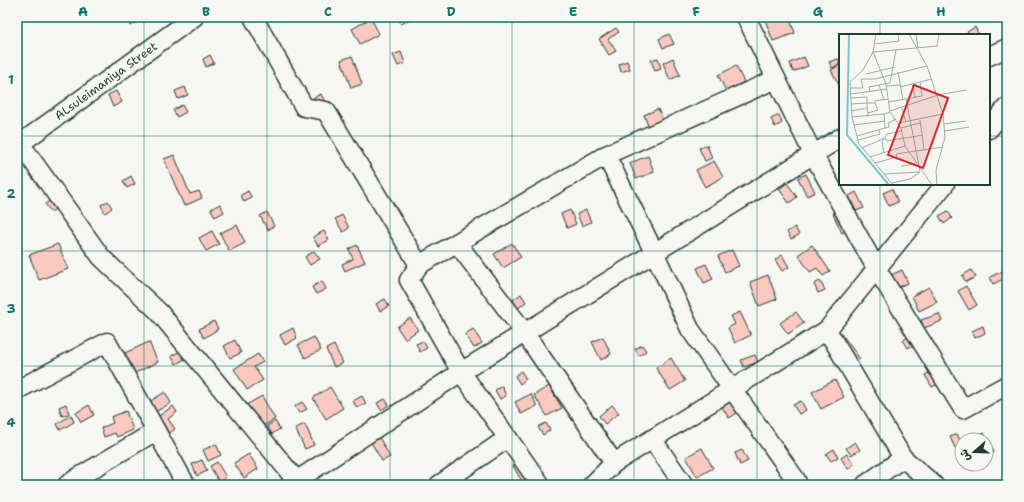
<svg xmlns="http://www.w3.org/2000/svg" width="1024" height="502" viewBox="0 0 1024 502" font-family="'Shantell Sans','Playpen Sans Arabic',sans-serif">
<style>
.building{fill:#facac1;stroke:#1f3d34}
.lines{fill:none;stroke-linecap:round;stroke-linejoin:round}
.minor-casing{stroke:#1f3d34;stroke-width:21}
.minor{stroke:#f6f6f2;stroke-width:18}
.grid{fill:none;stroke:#0f766e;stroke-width:1;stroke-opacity:0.55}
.labels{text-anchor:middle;stroke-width:4;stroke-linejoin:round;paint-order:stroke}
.street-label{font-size:12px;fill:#1f3d34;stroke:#f6f6f2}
.inset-river{fill:none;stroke:#77c6d2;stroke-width:2}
.inset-road{fill:none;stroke:#a0aca6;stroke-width:1}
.view{fill:#d62828;fill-opacity:0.15;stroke:#d62828;stroke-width:2}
.inset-edge{fill:none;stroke:#1f3d34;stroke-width:2}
.neatline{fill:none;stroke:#0f766e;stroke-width:1.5}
.grid-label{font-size:13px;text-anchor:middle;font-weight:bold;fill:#0f766e}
</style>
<rect width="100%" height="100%" fill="#f6f6f2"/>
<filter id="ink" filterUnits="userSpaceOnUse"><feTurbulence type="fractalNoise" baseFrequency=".025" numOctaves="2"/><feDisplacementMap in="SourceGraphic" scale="8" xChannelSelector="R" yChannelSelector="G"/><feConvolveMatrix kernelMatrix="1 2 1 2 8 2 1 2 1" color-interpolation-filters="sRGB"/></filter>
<g filter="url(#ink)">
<g class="building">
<polygon points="125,17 135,17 138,22 130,26"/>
<polygon points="398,17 414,17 414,18 401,24"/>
<polygon points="773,17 789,17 795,33 773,41 765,20"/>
<polygon points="371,18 379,34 360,44 352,29"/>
<polygon points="975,27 979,35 969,35 967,32"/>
<polygon points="616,28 619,32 608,39 616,51 609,55 599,39"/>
<polygon points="669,34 674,44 663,48 659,39"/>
<polygon points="401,52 405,63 398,66 393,55"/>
<polygon points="210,55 214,63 206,67 203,59"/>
<polygon points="352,56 362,84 351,88 341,60"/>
<polygon points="804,57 808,66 793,72 790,63"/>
<polygon points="658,58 661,69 655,71 651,60"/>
<polygon points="673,58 680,75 670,80 663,63"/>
<polygon points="838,59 840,64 832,68 829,62"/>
<polygon points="627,61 630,69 621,72 619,64"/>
<polygon points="840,65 840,87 831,70"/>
<polygon points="736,66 744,82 726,91 718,75"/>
<polygon points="185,87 188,95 178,99 175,91"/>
<polygon points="116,91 122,102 113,107 108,95"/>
<polygon points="321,94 325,102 316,106 313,98"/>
<polygon points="182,105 186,112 177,117 173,110"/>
<polygon points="658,109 665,125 650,131 644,115"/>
<polygon points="779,115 782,123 775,127 771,119"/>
<polygon points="707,145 712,158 705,161 699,148"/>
<polygon points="174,155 190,194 199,191 202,198 184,206 164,159"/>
<polygon points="648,156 654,172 636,179 630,163"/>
<polygon points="714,161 723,177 705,187 696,170"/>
<polygon points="806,174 815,192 807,196 798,178"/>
<polygon points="131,176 135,184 127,188 123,181"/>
<polygon points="787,183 797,197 789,203 779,189"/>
<polygon points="892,189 898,202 889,206 883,193"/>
<polygon points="248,191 252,198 244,202 241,195"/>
<polygon points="856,192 864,208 856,211 849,196"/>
<polygon points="51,200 57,208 51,212 45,204"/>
<polygon points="108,201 112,208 105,213 101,205"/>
<polygon points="220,204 224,212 215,217 211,209"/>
<polygon points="570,210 576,224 567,228 561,214"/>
<polygon points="586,210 591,222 582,226 577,214"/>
<polygon points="841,210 850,229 842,233 833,214"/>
<polygon points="948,211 952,218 944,224 939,216"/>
<polygon points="267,212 274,226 268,230 260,216"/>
<polygon points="342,215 349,228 343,232 335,219"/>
<polygon points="237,225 245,243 229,251 220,233"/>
<polygon points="795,227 799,235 791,239 787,232"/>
<polygon points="212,231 219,244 206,251 199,238"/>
<polygon points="324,231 329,240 318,246 313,237"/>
<polygon points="512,243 521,257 503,268 494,254"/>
<polygon points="58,244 68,269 39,280 29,255"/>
<polygon points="357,245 365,262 345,271 342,264 353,259 349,249"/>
<polygon points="812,245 830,271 823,276 817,268 810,272 798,255"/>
<polygon points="732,250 739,266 725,272 718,256"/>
<polygon points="314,251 320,259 310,265 305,257"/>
<polygon points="782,255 789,267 782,271 775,260"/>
<polygon points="706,264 713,279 704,283 697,268"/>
<polygon points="902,270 908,283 896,288 891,275"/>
<polygon points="971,270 976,277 966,282 962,276"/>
<polygon points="1005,270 1007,274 1007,277 993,284 990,277"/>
<polygon points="768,275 777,299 759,306 750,282"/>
<polygon points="322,281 326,289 316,294 312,287"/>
<polygon points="820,281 825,290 818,293 814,284"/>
<polygon points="966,286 977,305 969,310 958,291"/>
<polygon points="929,287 937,302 919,311 912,296"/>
<polygon points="521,294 526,302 518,308 513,300"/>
<polygon points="385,299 389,306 380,311 376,304"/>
<polygon points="740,312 751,335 735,343 728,328 735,324 731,316"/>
<polygon points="796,312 804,323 788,334 780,323"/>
<polygon points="939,314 942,321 924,328 921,320"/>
<polygon points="410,318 418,330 405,339 397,327"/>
<polygon points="214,321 218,329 204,338 199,329"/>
<polygon points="983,326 985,333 975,338 972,331"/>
<polygon points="293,328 297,338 285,345 280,335"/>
<polygon points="473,329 482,343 474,348 465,334"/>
<polygon points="911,335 916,343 908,348 903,340"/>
<polygon points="314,337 321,350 305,358 298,345"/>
<polygon points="603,337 611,354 601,360 592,342"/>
<polygon points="844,337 860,359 851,366 835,344"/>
<polygon points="235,340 241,353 230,358 224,346"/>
<polygon points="423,341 427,348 420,352 416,344"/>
<polygon points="149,342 158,362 135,373 125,353"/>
<polygon points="334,345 343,363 334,367 326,349"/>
<polygon points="642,345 646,351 639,356 635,349"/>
<polygon points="181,351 185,359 176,364 171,356"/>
<polygon points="258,354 263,362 254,367 263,380 247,390 234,369"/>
<polygon points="755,355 758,362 744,367 741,360"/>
<polygon points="671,358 685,381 670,390 656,368"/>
<polygon points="521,371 526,379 520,384 515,376"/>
<polygon points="930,372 938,384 932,387 925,375"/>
<polygon points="835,380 844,397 821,409 812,392"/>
<polygon points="502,386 506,396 500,399 495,390"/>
<polygon points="549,386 562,408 547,416 534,395"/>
<polygon points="330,387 343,408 326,419 313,398"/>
<polygon points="165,392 171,403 155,412 149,402"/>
<polygon points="531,394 537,406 521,414 515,402"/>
<polygon points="262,396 275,419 260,428 246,405"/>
<polygon points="362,396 366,404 357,408 353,401"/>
<polygon points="737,398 744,409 729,418 722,407"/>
<polygon points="385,399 389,405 381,410 377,403"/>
<polygon points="801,401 806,410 799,414 793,405"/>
<polygon points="302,402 307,409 299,413 295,406"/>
<polygon points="66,404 69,414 62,416 59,407"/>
<polygon points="89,405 94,415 81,422 76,413"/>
<polygon points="612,405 619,413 605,424 599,416"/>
<polygon points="173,406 177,412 168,419 175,429 167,435 156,418"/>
<polygon points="126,411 133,430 117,437 115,433 104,437 101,428 113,423 111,417"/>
<polygon points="71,415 74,422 60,430 57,424"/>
<polygon points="275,421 280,429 272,434 267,426"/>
<polygon points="546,423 550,430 543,435 538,427"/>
<polygon points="305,424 314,445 305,449 295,428"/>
<polygon points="984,433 994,452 986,456 986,440 977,440 976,438"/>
<polygon points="957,434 962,444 955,448 950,437"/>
<polygon points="379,437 390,457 382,461 371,442"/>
<polygon points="855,442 860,450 851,455 846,448"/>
<polygon points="216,444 221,455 208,461 203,450"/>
<polygon points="702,448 713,468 697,477 686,457"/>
<polygon points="834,449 838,457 831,461 826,454"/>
<polygon points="742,450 748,461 740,465 735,453"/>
<polygon points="249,454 258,469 244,478 234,463"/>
<polygon points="847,454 854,464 848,469 841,458"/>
<polygon points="202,460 207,471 197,476 192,464"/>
<polygon points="217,462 226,477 219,482 210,466"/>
<polygon points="518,463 528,480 523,483 513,466"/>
</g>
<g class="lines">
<defs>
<g id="minor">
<polyline points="253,17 304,107 326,111 419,265 409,280 461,372 541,485"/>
<polyline points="746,17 813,154 876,268 963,409 1007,385"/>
<polyline points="989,56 1007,48"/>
<polyline points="989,129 1007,107"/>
<polyline points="17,139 101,257 159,312 300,485"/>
<polyline points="17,146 194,17"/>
<polyline points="606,155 654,252 690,329 796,480 798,485"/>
<polyline points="457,243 524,332 614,463"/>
<polyline points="419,265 606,155 776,79"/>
<polyline points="827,330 903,458 934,485"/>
<polyline points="17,390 107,342 186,485"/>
<polyline points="652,439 684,485"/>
<polyline points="67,485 77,478 156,431"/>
<polyline points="290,485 461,372 840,138"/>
<polyline points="439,485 508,438"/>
<polyline points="592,485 614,463 827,330 945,184"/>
<polyline points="865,485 903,458"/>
</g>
</defs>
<use href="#minor" class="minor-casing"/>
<use href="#minor" class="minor"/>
</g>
</g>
<path class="grid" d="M 144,17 L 144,485M 267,17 L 267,485M 390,17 L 390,485M 512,17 L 512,485M 634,17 L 634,485M 757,17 L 757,485M 880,17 L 880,35M 17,136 L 840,136M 989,136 L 1007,136M 880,184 L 880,485M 17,251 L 1007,251M 17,366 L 1007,366"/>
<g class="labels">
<g class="street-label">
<text transform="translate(106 81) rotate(-36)" y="4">ALsuleimaniya Street</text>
</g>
</g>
<g transform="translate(839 34)">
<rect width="151" height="151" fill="#f6f6f2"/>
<path class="inset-river" d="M 10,0 L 8,101 L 50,151"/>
<path class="inset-road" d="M 37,0 L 34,18 L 24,36 L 11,48 L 13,83 L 20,110 L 31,123 L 66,112M 70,0 L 88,32 L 104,80 L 106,103 L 97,136 L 98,151M 77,0 L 79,14M 36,10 L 60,7 L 59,0M 59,38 L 64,66M 27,40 L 56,33M 73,50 L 76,63M 40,51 L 45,66M 47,52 L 61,51M 61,53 L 81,48M 12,54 L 24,54 L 22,45 L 36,45 L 88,32M 31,58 L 30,53 L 51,49 L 57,16M 12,60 L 48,55M 12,64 L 28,63 L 28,69 L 36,69 L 39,76 L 29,79M 67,65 L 83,62 L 81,48 L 93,45M 49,68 L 67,65 L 81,137M 36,69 L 36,67 L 49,65M 12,70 L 28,69 L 29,83M 63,74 L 67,88M 12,77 L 28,74M 51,77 L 99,61 L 127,56M 13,83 L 45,80M 81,86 L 85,115M 60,89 L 104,80M 105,90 L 127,87M 15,91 L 46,87M 46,94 L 50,93 L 49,89 L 57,85M 62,94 L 81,89M 106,97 L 130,93M 18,102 L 46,94 L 45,80 L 51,78M 19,106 L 41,100 L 40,96M 23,114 L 46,104 L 48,107 L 84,101M 45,119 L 43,108 L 48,100 L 63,97M 31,123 L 54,151M 36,129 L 58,123 L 57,120 L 104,113M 62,132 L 76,130M 45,140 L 81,138M 53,149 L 71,145 L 81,138M 93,151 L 66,112 L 62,94 L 51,78 L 47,50 L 34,18 L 98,12 L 100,0"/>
<path class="view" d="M 75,51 L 109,64 L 84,134 L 49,121 Z"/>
<rect width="151" height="151" class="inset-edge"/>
</g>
<rect width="1024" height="502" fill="none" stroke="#f6f6f2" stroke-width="44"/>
<g transform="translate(974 452) rotate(250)"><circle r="19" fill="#f6f6f2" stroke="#a0aca6"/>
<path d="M0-3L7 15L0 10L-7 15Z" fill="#1f3d34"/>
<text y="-6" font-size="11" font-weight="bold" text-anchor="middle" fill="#1f3d34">ش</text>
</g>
<rect x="22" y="22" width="980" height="458" class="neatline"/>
<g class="grid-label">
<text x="83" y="16">A</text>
<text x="206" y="16">B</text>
<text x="328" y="16">C</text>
<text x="451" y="16">D</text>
<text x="573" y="16">E</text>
<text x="696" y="16">F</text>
<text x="818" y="16">G</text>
<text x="941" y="16">H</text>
<text x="11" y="84">1</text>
<text x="11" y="198">2</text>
<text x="11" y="313">3</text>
<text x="11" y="427">4</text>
</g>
</svg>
